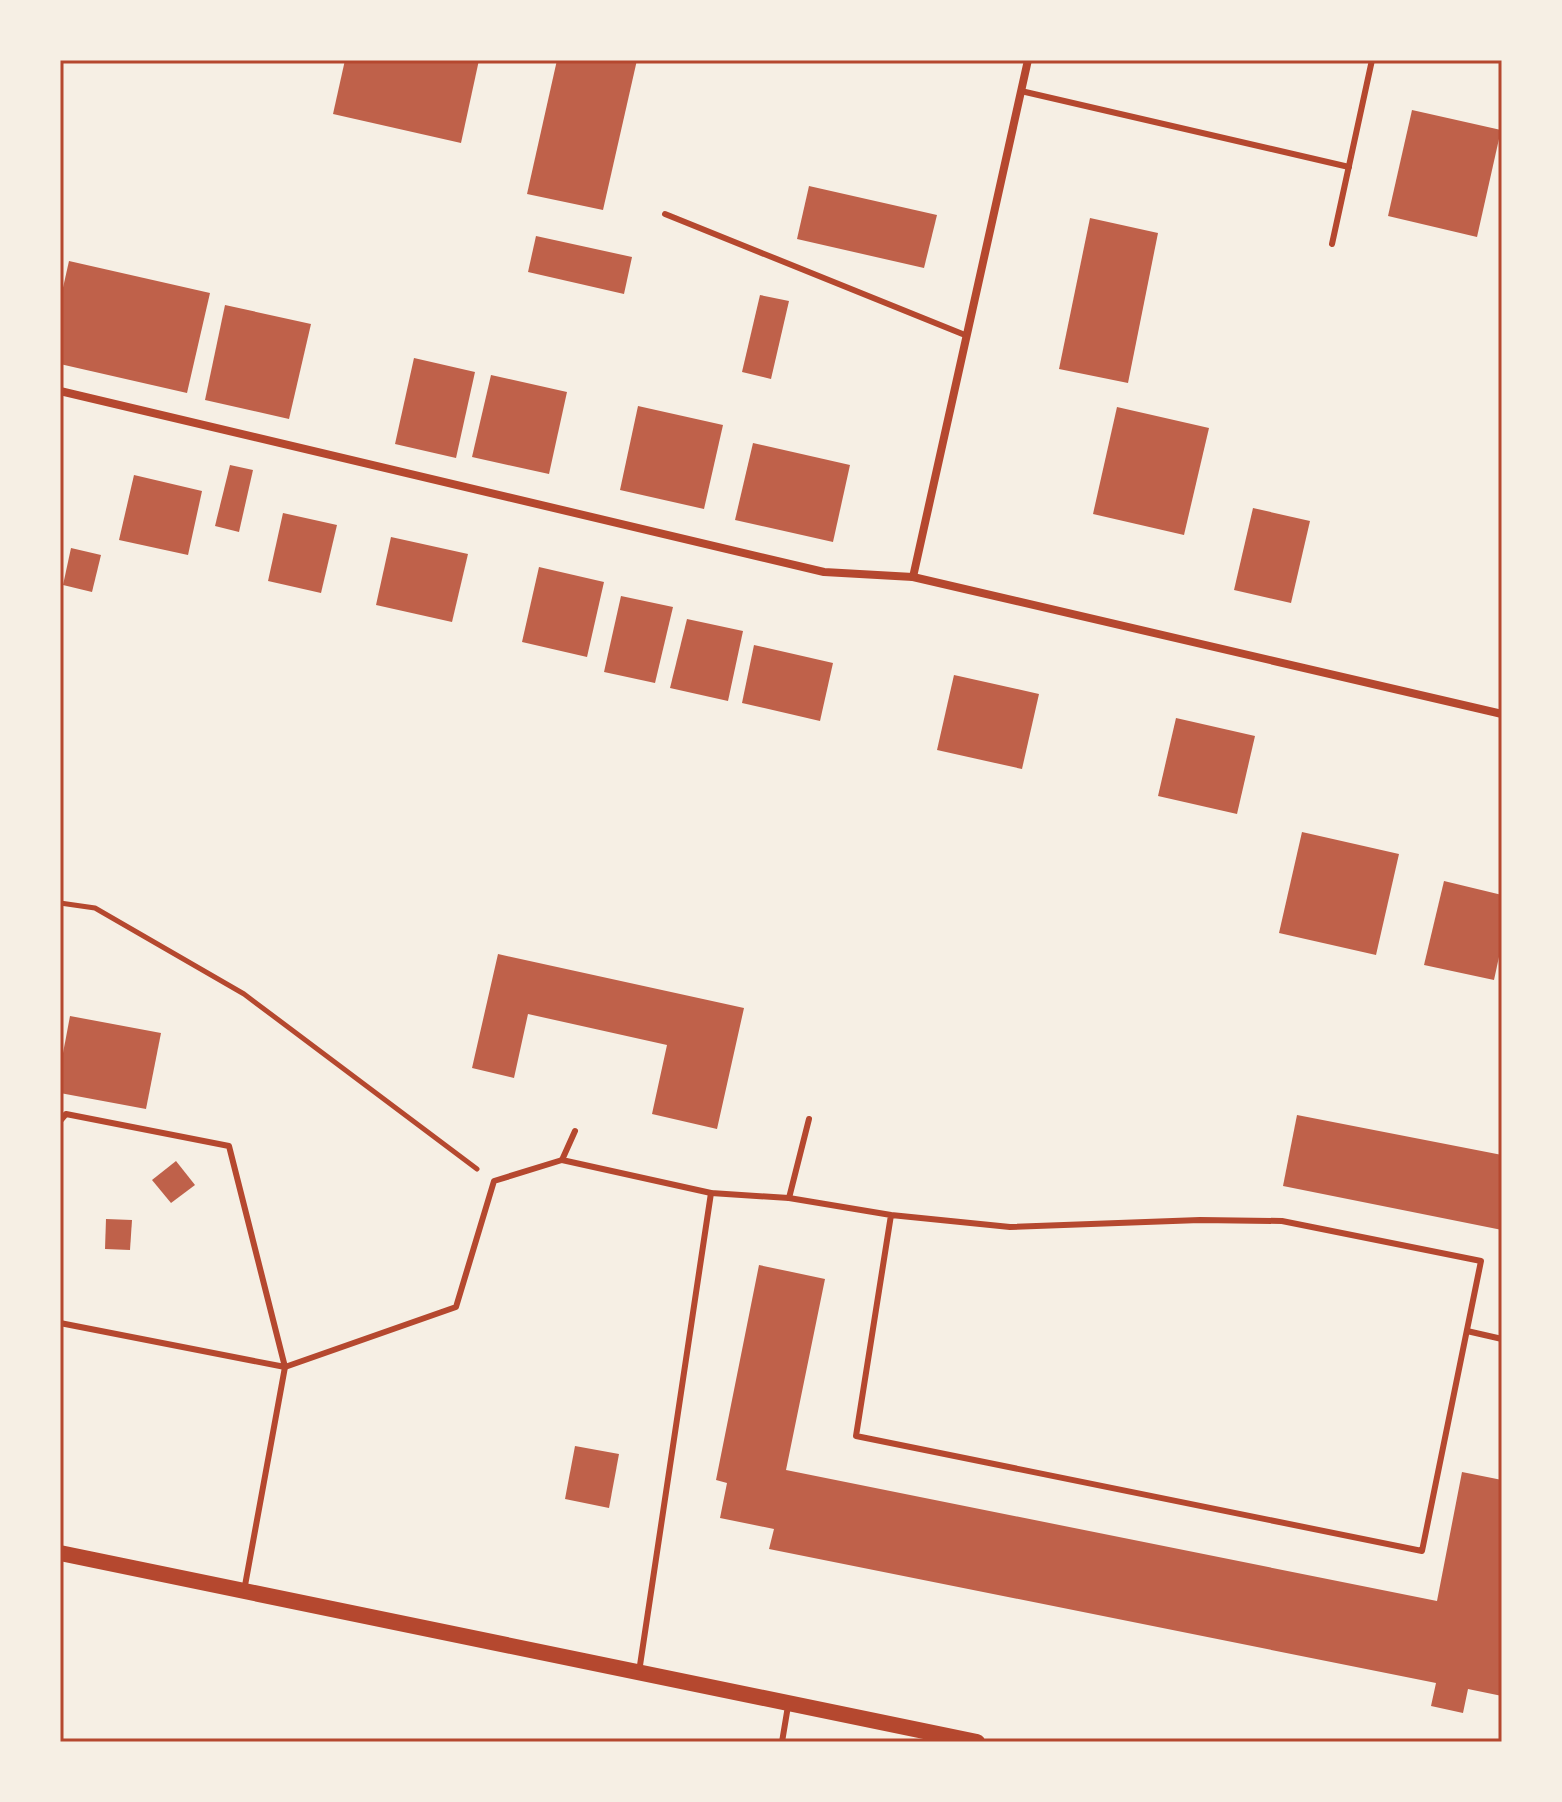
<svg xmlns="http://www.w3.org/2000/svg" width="1562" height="1802" viewBox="0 0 1562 1802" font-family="Roboto,sans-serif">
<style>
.building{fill:#bf614a}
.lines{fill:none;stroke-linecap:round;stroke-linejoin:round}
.path{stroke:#b5482f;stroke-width:5}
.service{stroke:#b5482f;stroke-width:6}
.minor{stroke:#b5482f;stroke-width:8}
.secondary{stroke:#b5482f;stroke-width:16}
.neatline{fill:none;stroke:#b5482f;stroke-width:3}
</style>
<rect width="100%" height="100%" fill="#f6efe4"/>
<g class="building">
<polygon points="345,60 479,60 461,143 333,114"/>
<polygon points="557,60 637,60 603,210 527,194"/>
<polygon points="1412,110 1501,130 1477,237 1388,216"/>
<polygon points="809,186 937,215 924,268 797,239"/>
<polygon points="1090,218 1158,233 1128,383 1059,369"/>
<polygon points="536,236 632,257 624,294 528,272"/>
<polygon points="69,261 210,293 187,393 60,364 60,301"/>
<polygon points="760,295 789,301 771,379 742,372"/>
<polygon points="225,305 311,324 289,419 205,400"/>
<polygon points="414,358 475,372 456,458 395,444"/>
<polygon points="491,375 567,392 549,474 472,457"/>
<polygon points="638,406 723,425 704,509 620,490"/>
<polygon points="1117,407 1209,428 1184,535 1093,514"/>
<polygon points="753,443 850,465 833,542 735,520"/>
<polygon points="230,465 253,470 239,532 215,526"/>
<polygon points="134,475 202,491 188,555 119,540"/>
<polygon points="1253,508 1310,521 1291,603 1234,590"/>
<polygon points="283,513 337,525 321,593 268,581"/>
<polygon points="391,537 468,554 452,622 376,605"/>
<polygon points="71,548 101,555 92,592 63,585"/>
<polygon points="539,567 604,582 587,657 522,642"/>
<polygon points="621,596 673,607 655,683 604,672"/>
<polygon points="687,619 743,631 728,701 670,688"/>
<polygon points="754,645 833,663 820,721 742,703"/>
<polygon points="954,675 1039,694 1022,769 937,750"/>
<polygon points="1176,718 1255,736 1237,814 1158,796"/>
<polygon points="1302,832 1399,854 1376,955 1279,933"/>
<polygon points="1444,881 1502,895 1502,943 1494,980 1424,965"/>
<polygon points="498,954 744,1008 717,1129 652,1114 667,1045 528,1014 514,1078 472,1068"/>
<polygon points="70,1016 161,1033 146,1109 60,1093 60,1069"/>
<polygon points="1297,1115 1502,1155 1502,1230 1283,1186"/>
<polygon points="176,1161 195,1185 171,1203 152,1180"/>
<polygon points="106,1219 132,1220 130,1250 105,1249"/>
<polygon points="759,1265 825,1279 786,1470 1437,1601 1462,1472 1502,1480 1502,1696 1468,1689 1463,1713 1431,1706 1436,1683 769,1549 774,1529 720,1518 727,1483 716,1480"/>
<polygon points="575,1446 619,1454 609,1508 565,1499"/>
</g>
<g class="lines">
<polyline class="path" points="60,903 95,908 244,994 477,1169"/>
<g class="service">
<polyline points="1021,91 1349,167"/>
<polyline points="665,214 965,335"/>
<polyline points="1332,244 1372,60"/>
<polyline points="60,1121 66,1114 229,1146 285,1367 244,1591"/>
<polyline points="575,1131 562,1160 711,1193 789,1198 891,1215 856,1436 1422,1551 1481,1261 1282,1221 1200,1220 1010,1227 891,1215"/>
<polyline points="789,1198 809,1119"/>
<polyline points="60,1323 285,1367 456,1307 494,1181 562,1160"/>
<polyline points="1467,1331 1502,1339"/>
<polyline points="639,1672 711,1193"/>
<polyline points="782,1742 788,1706"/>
</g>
<g class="minor">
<polyline points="60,391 824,572 913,577 1502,714"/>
<polyline points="913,577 1028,60"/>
</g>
<polyline class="secondary" points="60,1553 977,1742"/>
</g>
<rect width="1562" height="1802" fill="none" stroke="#f6efe4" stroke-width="124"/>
<rect x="62" y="62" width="1438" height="1678" class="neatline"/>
</svg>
